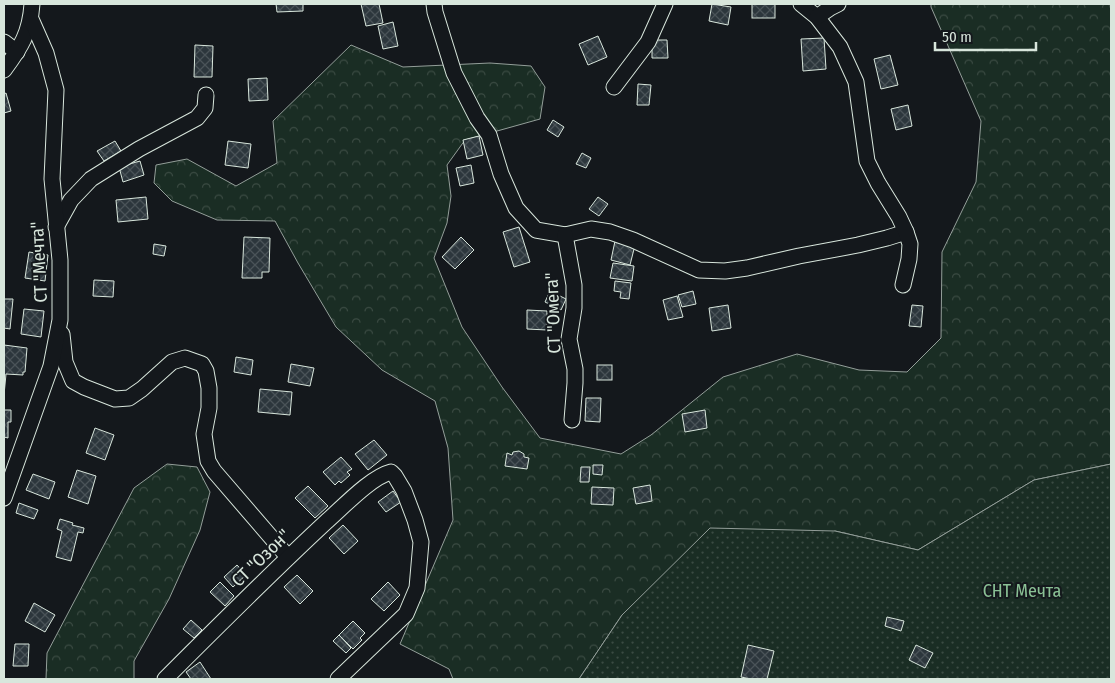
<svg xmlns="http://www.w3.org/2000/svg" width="1115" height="683" viewBox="0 0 1115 683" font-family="'Fira Sans Condensed',sans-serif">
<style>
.forest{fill:url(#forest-crowns);stroke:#939e99}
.park{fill:url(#park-dots);stroke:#939e99}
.building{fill:url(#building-cross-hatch);stroke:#d8e6dc}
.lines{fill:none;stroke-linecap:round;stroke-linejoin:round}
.minor-casing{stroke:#d8e6dc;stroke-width:17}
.minor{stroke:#14181c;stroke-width:15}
.labels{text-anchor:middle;stroke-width:4;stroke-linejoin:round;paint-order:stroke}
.street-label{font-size:18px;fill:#d8e6dc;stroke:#14181c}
.park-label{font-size:18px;fill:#8ac095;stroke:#14181c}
</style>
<defs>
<pattern id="forest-crowns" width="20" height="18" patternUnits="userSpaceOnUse" patternTransform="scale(1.25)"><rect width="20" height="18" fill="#1a2d24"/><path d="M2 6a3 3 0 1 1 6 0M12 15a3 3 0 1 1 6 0" fill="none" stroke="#3b4b43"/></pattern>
<pattern id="park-dots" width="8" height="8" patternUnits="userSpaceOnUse" patternTransform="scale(1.25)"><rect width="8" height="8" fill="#1a2d24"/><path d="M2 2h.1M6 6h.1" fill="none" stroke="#3b4b43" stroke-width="1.8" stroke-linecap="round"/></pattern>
<pattern id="building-cross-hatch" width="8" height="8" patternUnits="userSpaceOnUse" patternTransform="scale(1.25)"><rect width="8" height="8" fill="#2c363c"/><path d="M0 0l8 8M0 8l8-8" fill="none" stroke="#4a5358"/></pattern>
</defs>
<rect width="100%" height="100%" fill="#14181c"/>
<g class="forest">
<polygon points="931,4 1111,4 1111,464 1034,480 918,550 835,531 622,615 579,679 453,679 449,669 400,644 453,520 448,448 435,401 382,370 336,327 298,263 275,221 217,220 172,201 154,183 156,165 187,159 236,186 277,163 273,121 351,45 403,67 490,63 531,66 545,87 540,119 465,140 447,165 451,196 447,223 434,258 462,327 502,387 540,438 621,454 651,435 723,377 797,354 859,370 907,372 941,338 942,252 976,182 981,121 931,7"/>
<polygon points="167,464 197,467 210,492 200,530 169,599 134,661 134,679 46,679 47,653 134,488"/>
</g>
<polygon class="park" points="1111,464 1111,679 579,679 622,615 710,528 835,531 918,550 1034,480"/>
<g class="building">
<polygon points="276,4 303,4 303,11 277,12"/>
<polygon points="361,4 379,4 383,23 366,26"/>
<polygon points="712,4 731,7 728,25 709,21"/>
<rect x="752" y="4" width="23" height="14"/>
<polygon points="393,22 398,46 383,49 378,26"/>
<polygon points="598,36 607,57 588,65 579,44"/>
<polygon points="824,38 826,69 803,71 801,39"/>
<polygon points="652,40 667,40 668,58 652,58"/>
<polygon points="195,45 213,46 212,77 194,77"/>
<polygon points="890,55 898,85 881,89 874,59"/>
<polygon points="267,78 268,100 249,101 248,79"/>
<polygon points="638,84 651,85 649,105 637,105"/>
<polygon points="6,93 11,111 4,113 4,94"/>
<polygon points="908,105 912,126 896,130 891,109"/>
<polygon points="553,120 564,127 558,137 547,130"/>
<polygon points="479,136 483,155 467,159 463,140"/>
<polygon points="115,141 121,151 104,161 97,151"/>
<polygon points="228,141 251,144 248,168 225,165"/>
<polygon points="582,153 591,158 586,168 576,164"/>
<polygon points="140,161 144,175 123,182 119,167"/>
<polygon points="471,165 474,183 460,186 456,168"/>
<polygon points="146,197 148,219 118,222 116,200"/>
<polygon points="598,197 608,204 599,216 589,209"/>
<polygon points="519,227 530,262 514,267 503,232"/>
<polygon points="244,237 270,238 269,272 262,272 262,278 242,278"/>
<polygon points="461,237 474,250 455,269 442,257"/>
<polygon points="615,241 635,245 630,265 611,260"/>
<polygon points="154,244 166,246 164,256 153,254"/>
<polygon points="29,252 48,255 45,281 25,278"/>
<polygon points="613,263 634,266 632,281 610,278"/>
<polygon points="94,280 114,281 113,297 93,296"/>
<polygon points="615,281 631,283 629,299 620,298 621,292 614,291"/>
<polygon points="550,291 566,299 561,310 545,302"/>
<polygon points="693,291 696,304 682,307 678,295"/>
<polygon points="677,296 683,317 668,320 663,300"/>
<polygon points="4,299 13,299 10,329 4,328"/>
<polygon points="728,305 731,328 712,331 709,308"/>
<polygon points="912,305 923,306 921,327 909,326"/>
<polygon points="24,309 44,311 41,337 21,334"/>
<polygon points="527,310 547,311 547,330 527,329"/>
<polygon points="4,345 27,348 25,372 23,372 23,375 6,374 4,395"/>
<polygon points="236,357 253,360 251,375 234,372"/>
<polygon points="291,364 314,368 310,386 288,382"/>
<rect x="597" y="365" width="15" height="15"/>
<polygon points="260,389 292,392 290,415 258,412"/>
<polygon points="586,398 601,398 600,422 585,421"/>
<polygon points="4,410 11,410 11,422 8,422 8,438 4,437"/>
<polygon points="705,410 707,428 685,432 682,414"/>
<polygon points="95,428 114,435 105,460 86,453"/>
<polygon points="374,440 387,455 368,470 355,454"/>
<polygon points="519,451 524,454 524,457 529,458 527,469 505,466 507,453 512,455 513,452"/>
<polygon points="341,457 352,469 347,472 350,475 341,483 339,481 335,485 323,472"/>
<polygon points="593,465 603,465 602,475 593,474"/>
<polygon points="581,467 590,467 589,482 580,482"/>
<polygon points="77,470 96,476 88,504 68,497"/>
<polygon points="33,474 55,482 49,499 26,490"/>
<polygon points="650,485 652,501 636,504 633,488"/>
<polygon points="308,486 328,506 315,518 295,498"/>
<polygon points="592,487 614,488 613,505 591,504"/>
<polygon points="393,491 401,502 386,512 378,502"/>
<polygon points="19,503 38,510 34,519 16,513"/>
<polygon points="60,519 73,523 72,525 84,528 83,533 78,532 71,561 56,557 62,531 57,529"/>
<polygon points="343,525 358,541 344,554 329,538"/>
<polygon points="237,565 246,575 233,587 224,577"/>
<polygon points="297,575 313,591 300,604 284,587"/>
<polygon points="220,582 234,596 225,606 210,592"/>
<polygon points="388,582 400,595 384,611 371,599"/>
<polygon points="34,603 55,615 45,632 25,621"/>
<polygon points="887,617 904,621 901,631 885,626"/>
<polygon points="191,620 202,630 194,638 183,629"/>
<polygon points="353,621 365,633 360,638 362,640 353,649 339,635"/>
<polygon points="339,635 351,648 346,653 333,641"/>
<polygon points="15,644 29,644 28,666 13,666"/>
<polygon points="748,645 774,651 767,679 751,679 741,677"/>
<polygon points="916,645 933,653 925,668 909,660"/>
<polygon points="200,662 211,679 191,679 186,672"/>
</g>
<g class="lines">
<defs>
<g id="minor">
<polyline points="434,4 435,12 454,73 477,118 489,135 501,174 516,208 536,230 565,235 591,229 610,232 633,240 699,270 725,271 747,268 799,256 858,245 887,238 906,232"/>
<polyline points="801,4 817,17 840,47 856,82 867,161 878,183 899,217 906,232 910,244 909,259 903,285"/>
<polyline points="817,17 830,8 838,4"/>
<polyline points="4,42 17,52"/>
<path d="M 4,70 C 21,47 30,33 32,4"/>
<polyline points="614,87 648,42 665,4"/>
<polyline points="56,227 71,200 91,179 139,149 197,118 205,108 206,95"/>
<polyline points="565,235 574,285 574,308 569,339 575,369 575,383 572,420"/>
<polyline points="62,334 65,362 73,381 84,387 115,399 129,398 142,389 172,362 185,358 202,364 206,371 209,388 209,408 204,434 208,461 214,471 288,557"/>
<polyline points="4,498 51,366 60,320 60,260 52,179 56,90 46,53 31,19"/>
<path d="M 165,679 C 218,626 272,572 327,521 C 343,507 371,477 391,472 L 395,476 L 404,491 L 415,520 L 421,542 L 417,588 L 406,614 L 338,679"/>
</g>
</defs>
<use href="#minor" class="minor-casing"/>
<use href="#minor" class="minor"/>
</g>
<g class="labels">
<g class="street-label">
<text transform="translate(39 262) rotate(-93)" y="6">СТ "Мечта"</text>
<text transform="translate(553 313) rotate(-92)" y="6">СТ "Омега"</text>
<text transform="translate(261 558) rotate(-44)" y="6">СТ "Озон"</text>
</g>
<g class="park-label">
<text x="1022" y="597">СНТ Мечта</text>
</g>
</g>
<rect width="1115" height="683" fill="none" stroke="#d8e6dc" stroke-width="10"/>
<path d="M935 42v8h101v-8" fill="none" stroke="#d8e6dc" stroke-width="2.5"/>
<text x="942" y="42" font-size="15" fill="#d8e6dc" stroke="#14181c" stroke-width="4" paint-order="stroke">50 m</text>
</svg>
